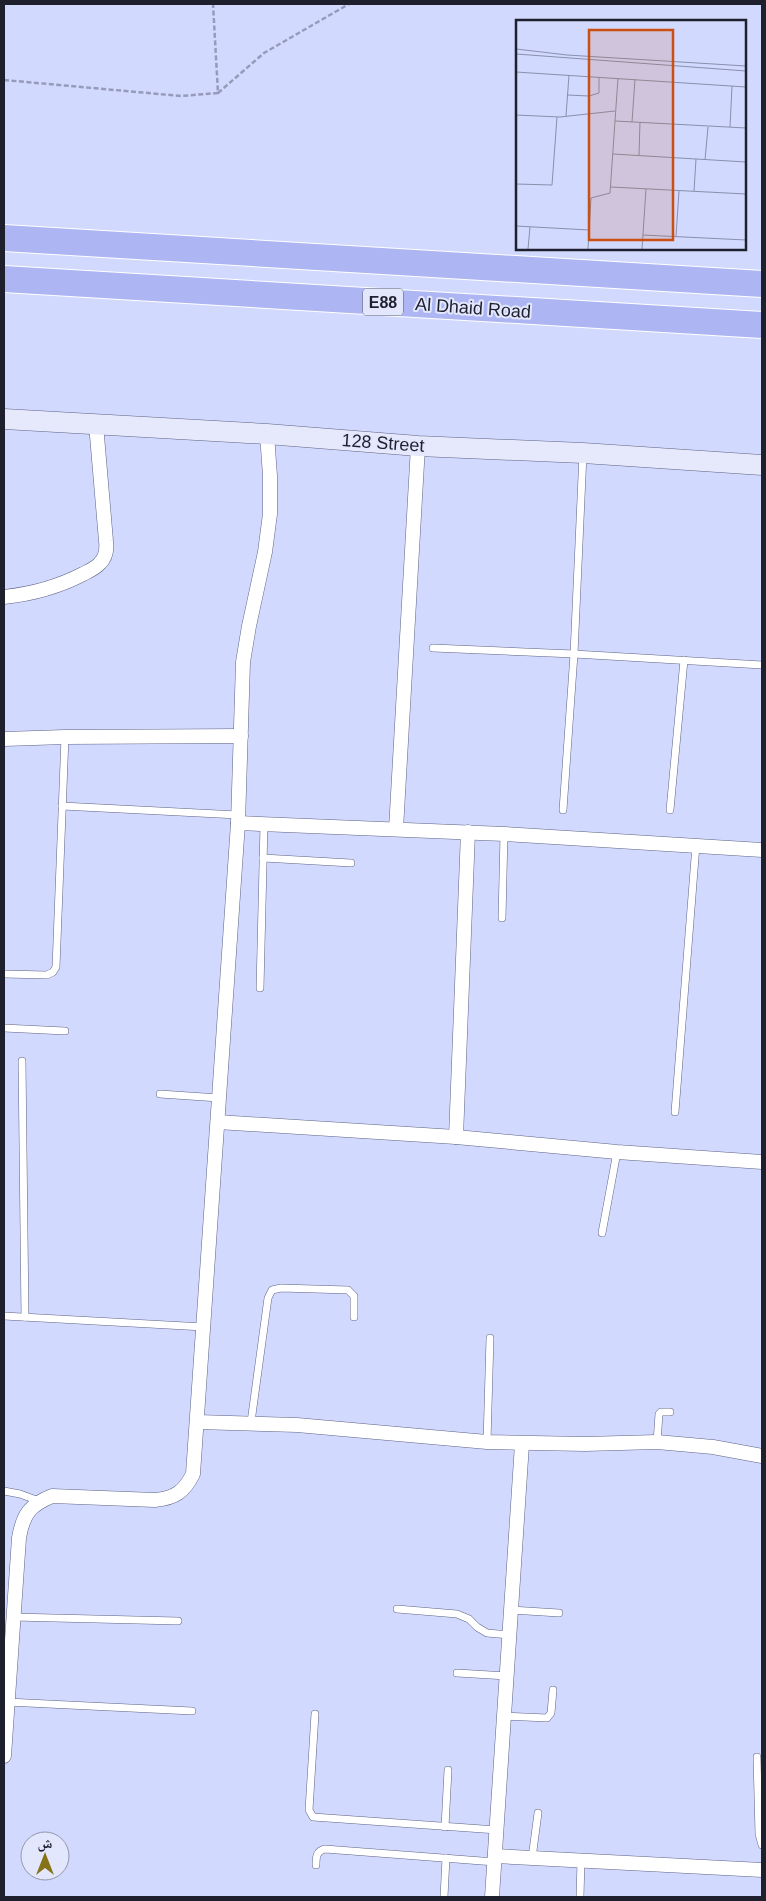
<svg xmlns="http://www.w3.org/2000/svg" width="766" height="1901" viewBox="0 0 766 1901" font-family="Helvetica,'Noto Naskh Arabic',sans-serif">
<style>
.lines{fill:none;stroke-linecap:round;stroke-linejoin:round}
.lane-casing{stroke:#5e6384;stroke-width:8}
.street-casing{stroke:#5e6384;stroke-width:15}
.secondary-casing{stroke:#5e6384;stroke-width:21}
.highway-casing{stroke:#fff;stroke-width:28}
.path{stroke:#969bb9;stroke-width:2.5;stroke-dasharray:5 2.5;stroke-linecap:butt}
.lane{stroke:#fff;stroke-width:7}
.street{stroke:#fff;stroke-width:14}
.secondary{stroke:#e6e9fb;stroke-width:20}
.highway{stroke:#adb6f3;stroke-width:26}
.labels{text-anchor:middle;stroke-width:4;stroke-linejoin:round;paint-order:stroke}
.shield{fill:#e3e7fe;stroke:#595c6c;stroke-width:1}
.shield-label{font-size:16px;font-weight:bold;fill:#1e202e}
.street-label{font-size:18px;fill:#1e202e;stroke:#e3e7fe}
.inset-road{fill:none;stroke:#8a8fab;stroke-width:1}
.view{fill:#ca5011;fill-opacity:0.15;stroke:#ca5011;stroke-width:2.5}
.inset-edge{fill:none;stroke:#1e202e;stroke-width:2.5}
</style>
<rect width="100%" height="100%" fill="#d2d9ff"/>
<g class="lines">
<defs>
<g id="lane">
<polyline points="433,648 574,654 762,665"/>
<polyline points="62,806 238,815"/>
<polyline points="563,810 574,654 583,454"/>
<polyline points="670,810 684,660"/>
<polyline points="263,858 351,863"/>
<polyline points="502,918 504,834"/>
<polyline points="4,974 47,975 53,972 56,967 65,737"/>
<polyline points="260,988 264,824"/>
<polyline points="4,1028 65,1031"/>
<polyline points="22,1061 25,1317"/>
<polyline points="160,1094 219,1098"/>
<polyline points="675,1112 696,845"/>
<polyline points="602,1233 617,1152"/>
<polyline points="4,1316 204,1327"/>
<polyline points="251,1422 268,1298 272,1290 281,1288 348,1290 354,1296 354,1317"/>
<polyline points="487,1442 490,1338"/>
<polyline points="657,1442 659,1414 661,1412 670,1412"/>
<polyline points="4,1491 20,1494 39,1501"/>
<polyline points="397,1609 457,1614 469,1619 477,1627 487,1633 510,1635"/>
<polyline points="511,1610 559,1613"/>
<polyline points="13,1617 178,1621"/>
<polyline points="457,1673 507,1676"/>
<polyline points="7,1702 192,1711"/>
<polyline points="315,1714 309,1810 313,1817 497,1830"/>
<polyline points="504,1716 547,1718 551,1713 553,1690"/>
<polyline points="757,1757 759,1834 762,1845"/>
<polyline points="445,1827 448,1770"/>
<polyline points="532,1858 538,1813"/>
<path d="M 316,1865 C 316,1858 316,1851 325,1849 L 495,1862"/>
<polyline points="444,1897 446,1858"/>
<polyline points="580,1897 581,1860"/>
</g>
<g id="street">
<path d="M 4,597 C 32,594 58,587 83,574 C 89,571 96,568 100,563 C 106,557 107,549 106,541 L 96,424"/>
<polyline points="4,739 65,737 241,736"/>
<polyline points="238,823 504,834 762,850"/>
<polyline points="396,829 418,446"/>
<polyline points="218,1122 456,1137 617,1152 762,1162"/>
<polyline points="456,1137 468,832"/>
<polyline points="197,1422 297,1425 487,1442 585,1444 657,1442 713,1447 762,1456"/>
<path d="M 4,1756 L 19,1538 C 23,1514 30,1505 52,1496 L 155,1500 C 175,1498 184,1492 193,1474 L 238,823 L 243,662 L 249,626 L 265,552 L 270,514 L 270,476 L 267,434"/>
<polyline points="495,1856 762,1870"/>
<polyline points="492,1897 522,1444"/>
</g>
<polyline id="secondary" points="4,419 267,434 418,446 583,453 762,465"/>
<g id="highway">
<polyline points="4,238 762,284"/>
<polyline points="4,279 762,325"/>
</g>
</defs>
<use href="#lane" class="lane-casing"/>
<use href="#street" class="street-casing"/>
<use href="#secondary" class="secondary-casing"/>
<use href="#highway" class="highway-casing"/>
<g class="path">
<polyline points="4,80 181,96 218,93 213,4"/>
<polyline points="218,93 264,53 349,4"/>
</g>
<use href="#lane" class="lane"/>
<use href="#street" class="street"/>
<use href="#secondary" class="secondary"/>
<use href="#highway" class="highway"/>
</g>
<g class="labels">
<rect class="shield" x="363" y="288.5" width="40" height="27" rx="4"/>
<g class="shield-label">
<text x="383" y="308">E88</text>
</g>
<g class="street-label">
<text transform="translate(473 308) rotate(4)" y="6">Al Dhaid Road</text>
<text transform="translate(383 443) rotate(4)" y="6">128 Street</text>
</g>
</g>
<g transform="translate(516 20)">
<rect width="230" height="230" fill="#d2d9ff"/>
<path class="inset-road" d="M 0,29 L 51,35 L 230,46M 0,34 L 230,51M 0,52 L 230,67M 51,75 L 73,76 L 83,73 L 83,57M 0,95 L 44,97 L 99,91M 50,96 L 53,55M 99,101 L 230,108M 116,102 L 119,59M 214,107 L 216,66M 97,134 L 230,142M 123,135 L 124,102M 189,140 L 192,107M 0,164 L 36,165 L 41,97M 95,167 L 230,174M 178,171 L 180,139M 0,206 L 73,210M 127,215 L 230,220M 160,216 L 163,171M 12,229 L 14,207M 72,229 L 75,178 L 94,173 L 102,58M 126,229 L 130,169"/>
<path class="view" d="M 73,10 L 157,10 L 157,220 L 73,220 Z"/>
<rect width="230" height="230" class="inset-edge"/>
</g>
<rect width="766" height="1901" fill="none" stroke="#1e202e" stroke-width="10"/>
<g transform="translate(45 1856)"><circle r="24" fill="#e3e7fe" stroke="#9497ab"/>
<path d="M0-4L9 19L0 12L-9 19Z" fill="#857315"/>
<text y="-8" font-size="14" font-weight="bold" text-anchor="middle" fill="#1e202e">ش</text>
</g>
</svg>
